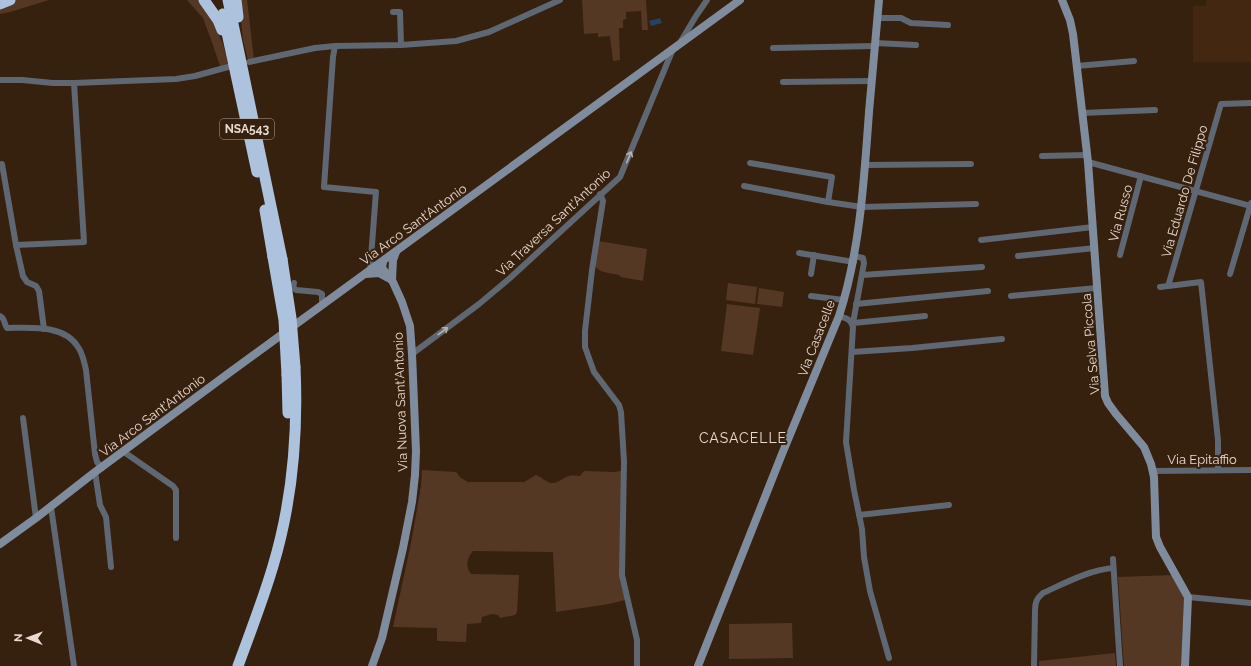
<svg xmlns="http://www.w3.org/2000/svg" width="1251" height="666" viewBox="0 0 1251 666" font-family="Raleway,sans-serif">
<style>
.built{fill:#432710}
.green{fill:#543824}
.water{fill:#264262}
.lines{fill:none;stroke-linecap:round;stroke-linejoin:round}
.street{stroke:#5e6772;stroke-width:6}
.secondary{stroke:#7e8c9d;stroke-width:8}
.highway{stroke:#acc2dd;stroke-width:11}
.highway-bridge{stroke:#acc2dd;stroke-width:11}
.oneway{stroke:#b8b1ae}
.labels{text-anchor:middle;stroke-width:4;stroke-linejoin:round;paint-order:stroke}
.shield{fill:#36200e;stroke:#b3a294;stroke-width:1}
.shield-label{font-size:12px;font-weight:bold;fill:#e9d9ce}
.street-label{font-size:13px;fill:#e9d9ce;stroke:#36200e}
.neighbourhood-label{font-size:14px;letter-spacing:1px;fill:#e9d9ce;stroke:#36200e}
</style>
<rect width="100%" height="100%" fill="#36200e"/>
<polygon class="built" points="1206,0 1251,0 1251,62 1193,62 1193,6 1206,6"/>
<g class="green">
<polygon points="12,0 49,0 10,12 0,14 0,5"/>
<polygon points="187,0 199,0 211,16 223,44 228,64 220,66 213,45 203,18"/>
<polygon points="239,0 247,0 254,59 248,60 243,40"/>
<polygon points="582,0 646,0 648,30 642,30 641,11 626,12 626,19 623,20 623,28 619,28 620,60 613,61 610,36 598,37 598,33 584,34"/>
<path d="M 598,241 L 647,249 L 643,281 L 621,277 L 619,275 C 611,273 599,273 595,266 Z"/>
<polygon points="728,283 757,287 755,304 726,300"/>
<polygon points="759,288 784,292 782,307 757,304"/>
<polygon points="727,304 760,308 753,355 721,351"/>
<path d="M 422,470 L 456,472 L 461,478 L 468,482 L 524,482 L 536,475 C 542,477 546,482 551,483 C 559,484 563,477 569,476 C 572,475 577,476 580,476 L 584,471 L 614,472 L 621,471 L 625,600 L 609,604 L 556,612 L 553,552 L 473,551 C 467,558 465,566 471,574 L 519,575 L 517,612 L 515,615 L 500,618 L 498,615 L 492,614 L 482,617 L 481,623 L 467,624 L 466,642 L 437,641 L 437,628 L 393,627 L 411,543 L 421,486 Z"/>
<polygon points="1173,575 1184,598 1181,666 1124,666 1118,577"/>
<polygon points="792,623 793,658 729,659 729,624"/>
<polygon points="1115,653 1116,666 1039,666 1039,661"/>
</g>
<polygon class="water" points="660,18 662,23 651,26 649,21"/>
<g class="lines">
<g class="street">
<polyline points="393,12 400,12 401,45"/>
<polyline points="878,18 901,18 911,23 948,25"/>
<polyline points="681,41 696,16 707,0"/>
<polyline points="875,43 916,45"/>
<polyline points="773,48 875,46"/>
<polyline points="249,62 315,48 335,46"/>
<polyline points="1077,66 1134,61"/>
<polyline points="0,80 22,80 53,83 74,83 176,79 195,76 228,67"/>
<polyline points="783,82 871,81"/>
<polyline points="1082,113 1155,110"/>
<polyline points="1042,156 1087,155"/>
<polyline points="1088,162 1251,206"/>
<polyline points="750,163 832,177 828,202"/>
<polyline points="2,164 16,245 23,276 27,282 36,286 39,291 44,329"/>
<polyline points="866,165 971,164"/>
<polyline points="744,186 828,202 862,207 976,204"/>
<polyline points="600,194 603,201 592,270 585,331 585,347 594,372 619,405 621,412 624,462 622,575 637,640 637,666"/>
<polyline points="981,240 1093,227"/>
<polyline points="16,245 84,242 74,83"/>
<polyline points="799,253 854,262"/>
<polyline points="1120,255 1141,176"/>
<polyline points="1018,256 1095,248"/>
<polyline points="370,271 376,192 324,187 333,57 335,46 401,45 456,41 489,32 560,0"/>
<polyline points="811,274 814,255"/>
<polyline points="1230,274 1251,203"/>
<polyline points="862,275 982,267"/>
<polyline points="294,283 293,287 296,290 318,292 322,294 322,306"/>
<polyline points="1169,283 1221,104 1251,103"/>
<polyline points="1160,287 1201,282 1218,440 1218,470"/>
<polyline points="811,296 844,300"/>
<polyline points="1011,296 1097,288"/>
<polyline points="856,304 988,291"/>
<path d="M 0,316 C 5,318 4,324 7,328 C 30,328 64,324 78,347 C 83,354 84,362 86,370 L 95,454 L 97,462 L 102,468"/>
<path d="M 839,316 C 846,318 851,319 853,327 L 846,442 L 854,490 L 862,529 L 864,557 L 870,591 L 889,658"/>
<polyline points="852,323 853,323 864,263 863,258 854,256"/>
<polyline points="853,323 925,316"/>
<polyline points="852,352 912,348 1002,339"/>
<polyline points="412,354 479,304 510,278 620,177 673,49"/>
<polyline points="23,418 36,518"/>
<polyline points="124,452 173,486 176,490 176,538"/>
<polyline points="1153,471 1251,470"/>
<polyline points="95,472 100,505 106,517 111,567"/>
<polyline points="51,507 74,666"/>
<polyline points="859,515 949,505"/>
<polyline points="1113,559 1120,666"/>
<polyline points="1188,597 1251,603"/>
<path d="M 1034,666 L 1035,610 C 1035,602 1037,598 1043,593 C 1065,583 1089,570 1113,568"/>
</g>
<g class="secondary">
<polyline points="1062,0 1070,20 1073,34 1088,162 1105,396 1108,403 1116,414 1144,447 1151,464 1154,477 1156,537 1160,547 1188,597 1185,666"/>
<polyline points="366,274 379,273 390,279"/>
<polyline points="392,280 393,260 396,252"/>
<polyline points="0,544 36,518 95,472 233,370 740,0"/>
<polyline points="372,666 382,638 403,548 412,502 415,475 416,451 412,354 410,326 402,302 392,280 382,268 383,262"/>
<path d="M 698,666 L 782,454 L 839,316 C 860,251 864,181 869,112 C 872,75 876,37 879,0"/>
</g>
<g class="highway">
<polyline points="204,0 218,20 222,30"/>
<polyline points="228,0 282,259"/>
<polyline points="236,0 238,17"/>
<polyline points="0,4 10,0"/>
<polyline points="223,14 257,172"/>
<polyline points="265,210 273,257"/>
<polyline points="287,375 288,413"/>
<path d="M 238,666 C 250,633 263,600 273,566 C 292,503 298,432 295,367"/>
</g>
<g class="highway-bridge">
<polyline points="273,257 284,320 287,375"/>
<polyline points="282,259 291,318 295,367"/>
</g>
</g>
<defs><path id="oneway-shaft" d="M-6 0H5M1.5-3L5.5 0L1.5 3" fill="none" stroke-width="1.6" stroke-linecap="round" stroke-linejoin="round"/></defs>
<g class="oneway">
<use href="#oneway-shaft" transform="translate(629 157) rotate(-68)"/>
<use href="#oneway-shaft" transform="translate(443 331) rotate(-37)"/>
</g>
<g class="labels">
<rect class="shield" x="220" y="119" width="54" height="20" rx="3"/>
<g class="shield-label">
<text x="247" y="133">NSA543</text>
</g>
<g class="street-label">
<text transform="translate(1184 191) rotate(-74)" y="5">Via Eduardo De Filippo</text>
<text transform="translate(1120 213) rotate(-75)" y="5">Via Russo</text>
<text transform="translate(553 222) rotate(-43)" y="5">Via Traversa Sant'Antonio</text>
<text transform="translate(413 224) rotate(-36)" y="5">Via Arco Sant'Antonio</text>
<text transform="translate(816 338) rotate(-69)" y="5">Via Casacelle</text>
<text transform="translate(1090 344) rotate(-95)" y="5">Via Selva Piccola</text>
<text transform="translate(400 402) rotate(-92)" y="5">Via Nuova Sant'Antonio</text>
<text transform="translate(152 415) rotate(-37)" y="5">Via Arco Sant'Antonio</text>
<text x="1202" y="464">Via Epitaffio</text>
</g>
<g class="neighbourhood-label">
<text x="743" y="443">CASACELLE</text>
</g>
</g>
<g transform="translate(28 638) rotate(271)" stroke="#36200e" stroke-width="3" paint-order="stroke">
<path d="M0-3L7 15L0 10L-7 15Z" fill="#e9d9ce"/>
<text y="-6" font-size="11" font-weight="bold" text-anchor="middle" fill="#e9d9ce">N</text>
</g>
</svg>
